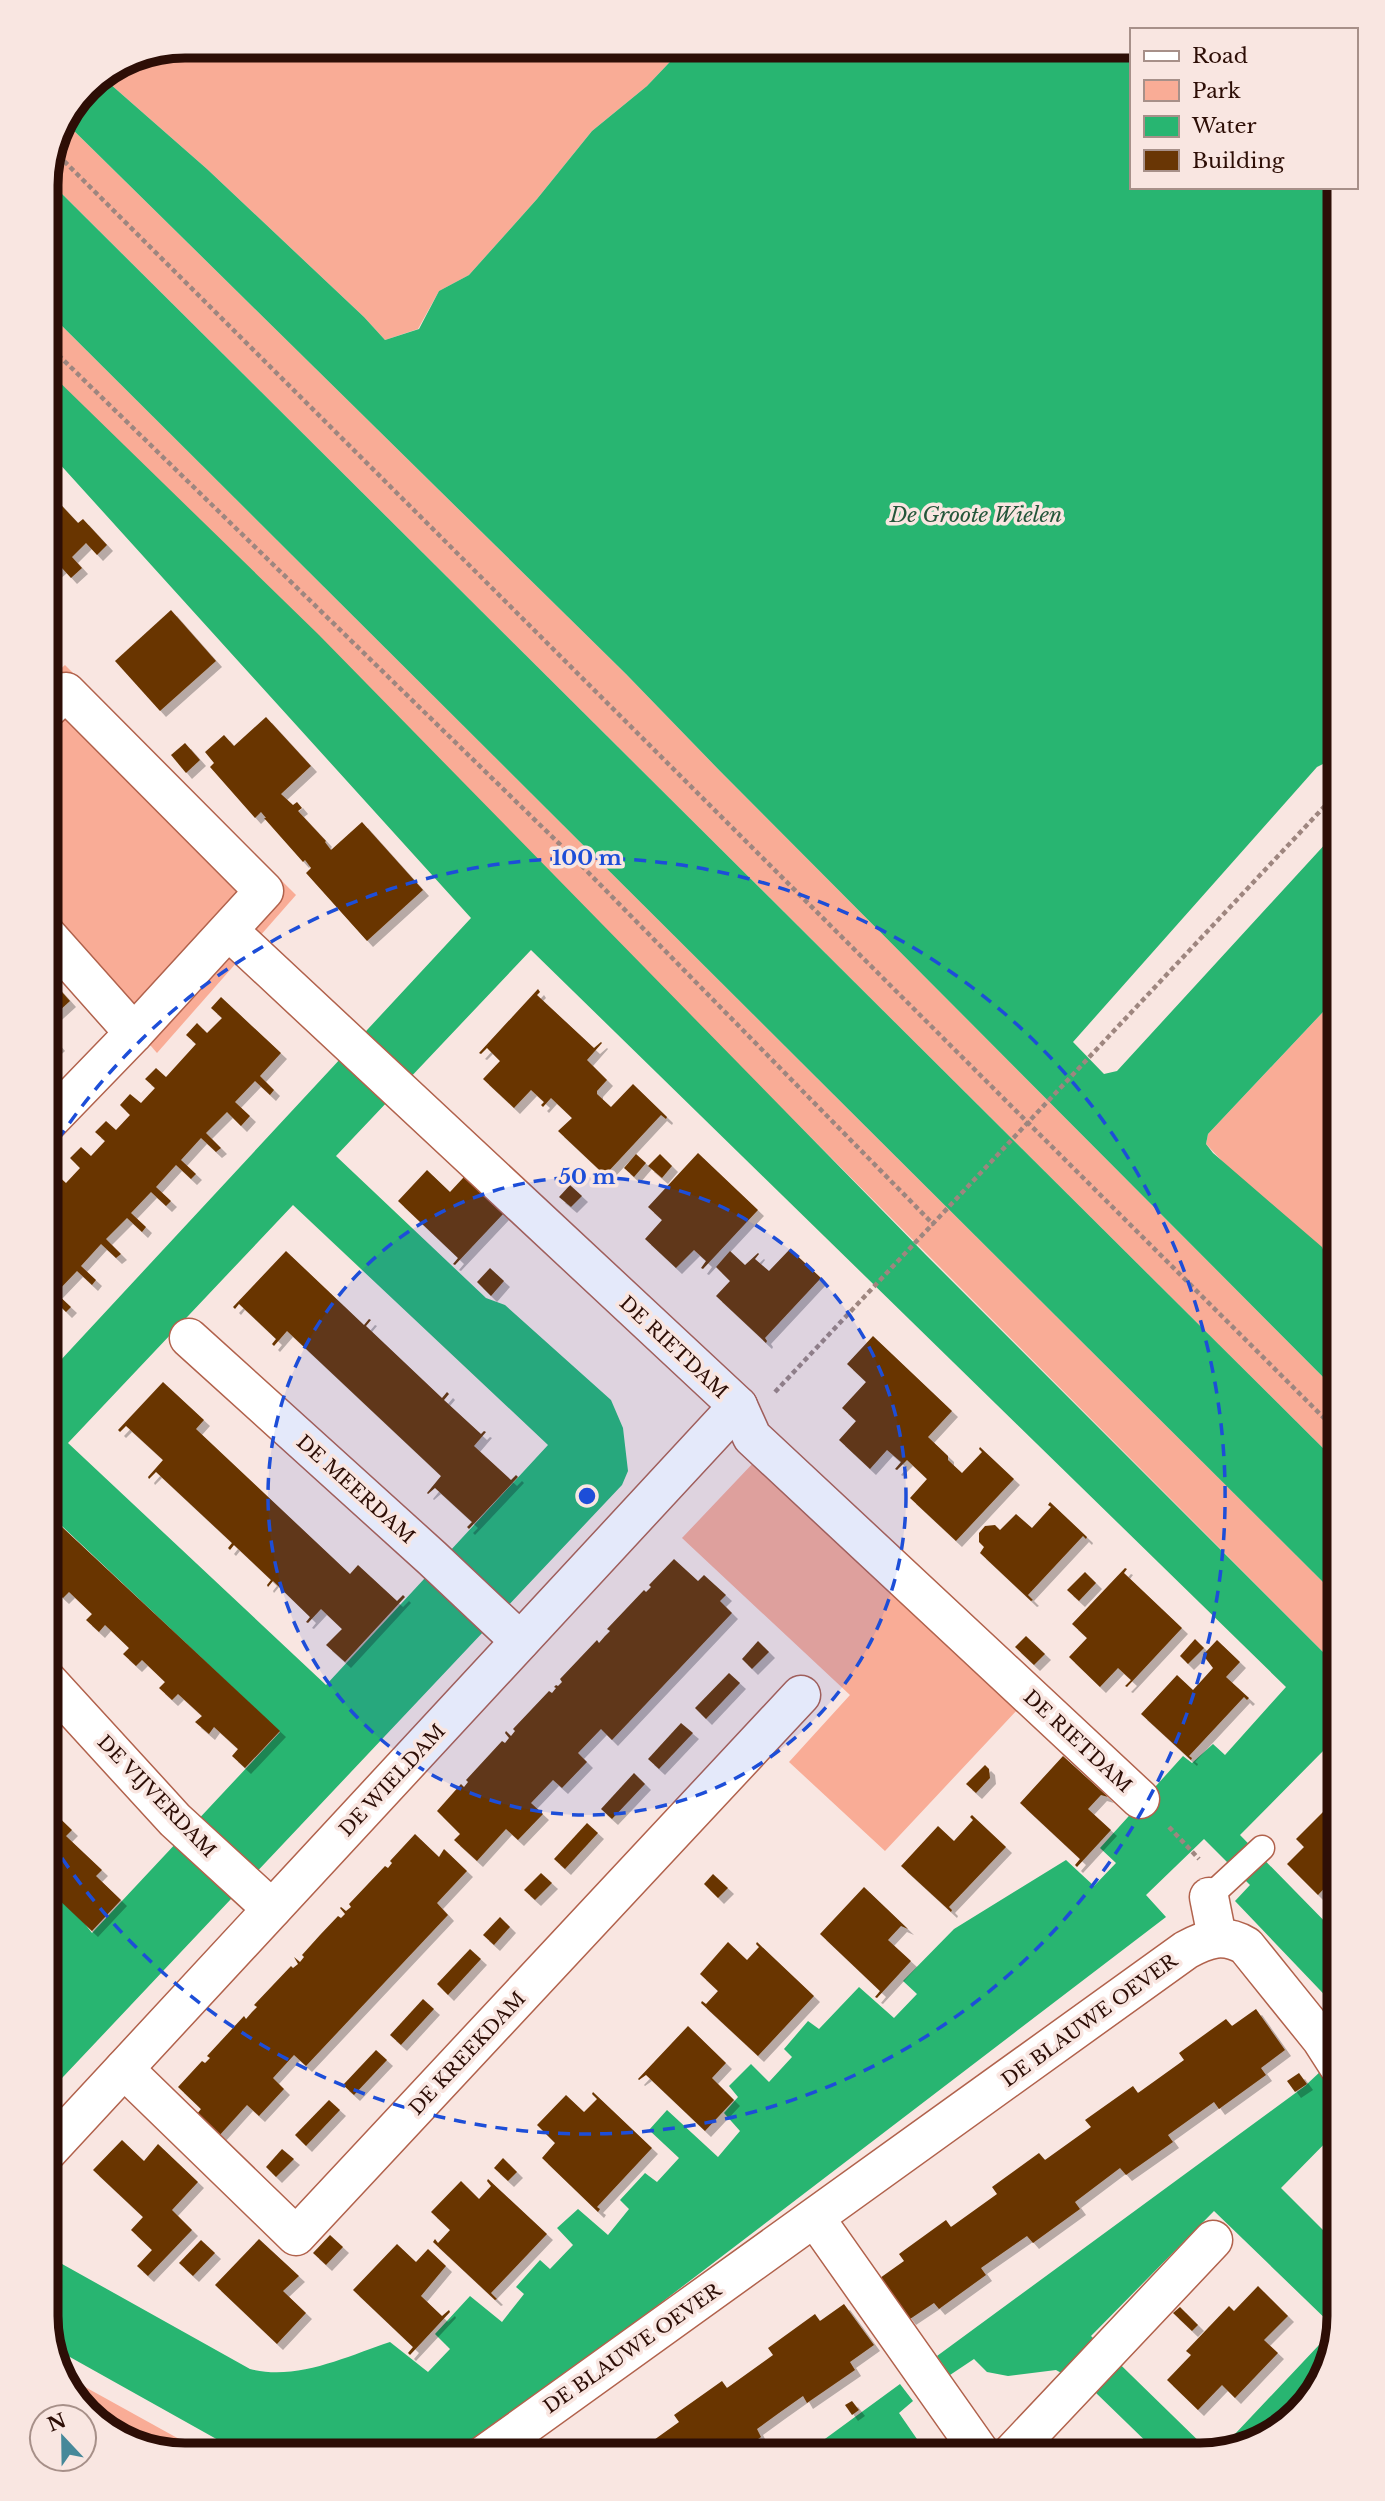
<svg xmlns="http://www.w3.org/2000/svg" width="1385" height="2501" viewBox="0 0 1385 2501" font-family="'Libre Baskerville',serif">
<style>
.green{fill:#f9ac96}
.water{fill:#28b571;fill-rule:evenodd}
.building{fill:#693605;filter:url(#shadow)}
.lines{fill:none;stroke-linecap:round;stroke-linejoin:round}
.service-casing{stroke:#b1624c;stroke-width:27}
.minor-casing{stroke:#b1624c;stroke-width:41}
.path{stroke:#9e867f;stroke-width:4.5;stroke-dasharray:5 3.5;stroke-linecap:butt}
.service{stroke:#fff;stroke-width:24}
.minor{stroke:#fff;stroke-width:38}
.ring{fill:none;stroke:#1d4ed8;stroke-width:3.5;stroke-dasharray:12 9}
.labels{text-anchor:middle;stroke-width:7;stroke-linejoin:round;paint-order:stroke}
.street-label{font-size:19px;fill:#2d0e06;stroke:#f9e6e1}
.water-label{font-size:21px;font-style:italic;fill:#24563a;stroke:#f9e6e1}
.rim{fill:none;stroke:#2d0e06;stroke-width:9}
.centre{fill:#1d4ed8;stroke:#f9e6e1;stroke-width:3.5}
.ring-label{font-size:21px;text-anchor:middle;font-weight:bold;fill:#1d4ed8;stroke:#f9e6e1;stroke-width:7;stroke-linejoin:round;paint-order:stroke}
</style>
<defs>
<filter id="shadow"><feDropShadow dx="6" dy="6" stdDeviation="0" flood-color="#0004"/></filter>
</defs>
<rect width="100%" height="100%" fill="#f9e6e1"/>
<g class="green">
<polygon points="185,46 685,46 647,86 592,131 537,199 469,275 439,291 418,329 385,340 364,317 207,169 101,76 132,56"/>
<polygon points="63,120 626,674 718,769 1339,1393 1339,1464 46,178 56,131"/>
<polygon points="46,310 1339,1598 1339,1668 46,369"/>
<polygon points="65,665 296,895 157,1053 46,925 46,682"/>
<polygon points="1339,995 1339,1081 1333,1109 1333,1152 1339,1166 1339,1286 1206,1144 1208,1134"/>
<polygon points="755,1461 1019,1708 885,1851 789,1762 850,1695 682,1538"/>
<polygon points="58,2373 58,2372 208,2455 176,2455 107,2432"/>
</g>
<g class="water">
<polygon points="685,46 1131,46 1131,187 1339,187 1339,756 1317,767 1073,1042 1104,1074 1117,1071 1339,829 1339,995 1208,1134 1206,1144 1213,1153 1322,1247 1339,1286 1339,1393 718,769 626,674 63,120 87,86 101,76 207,169 364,317 385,340 419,329 439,291 469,275 537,199 592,131 647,86"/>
<polygon points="46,178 1339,1464 1339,1598 46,310"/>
<path d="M 46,369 L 319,635 L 925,1254 L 1339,1668 L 1339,1756 L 1328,1746 L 1240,1835 L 1339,1936 L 1339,2010 L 1235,1901 L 1250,1885 L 1204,1839 L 1146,1895 L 1166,1917 L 471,2448 L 466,2455 L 245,2455 L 52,2347 L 46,2316 L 46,2255 L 250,2369 C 297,2381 345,2357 390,2342 L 428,2372 L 450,2349 L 435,2334 L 470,2296 L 502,2322 L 524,2294 L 516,2287 L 540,2260 L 550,2269 L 573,2245 L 557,2228 L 578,2209 L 608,2235 L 629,2209 L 620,2200 L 645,2173 L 657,2182 L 679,2158 L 649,2130 L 667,2110 L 718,2157 L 740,2131 L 724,2113 L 738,2097 L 729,2086 L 751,2064 L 769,2082 L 792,2057 L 784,2049 L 808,2021 L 819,2029 L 859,1987 L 894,2018 L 917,1994 L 903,1981 L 954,1929 L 1066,1860 L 1094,1886 L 1116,1863 L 1100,1848 L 1183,1756 L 1192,1763 L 1213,1744 L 1225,1755 L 1286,1687 L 531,950 L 336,1156 L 486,1298 L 505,1305 L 611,1400 L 623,1428 L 628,1471 L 622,1485 L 46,2095 L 46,1874 L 92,1933 L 280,1732 L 46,1511 L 46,1376 L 471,918 L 57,461 L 46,471 ZM 293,1205 L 548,1445 L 326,1685 L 68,1443 Z"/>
<path d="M 1339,1081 L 1339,1166 C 1327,1141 1331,1107 1339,1081 Z"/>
<polygon points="1339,2054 1339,2129 1281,2188 1339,2246 1339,2317 1316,2394 1254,2445 1218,2452 1335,2328 1214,2211 1091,2336 1211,2453 1160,2455 1095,2392 1056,2370 1008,2376 987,2372 974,2359 950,2375 937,2356 1305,2086"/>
<polygon points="900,2384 913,2401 899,2413 928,2455 803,2455"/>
</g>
<g class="building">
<polygon points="49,492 78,523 83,519 107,545 97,555 86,543 72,557 82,568 71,578 61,567 46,580 56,591 46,600 46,495"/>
<polygon points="171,610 216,661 160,711 115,661"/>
<polygon points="266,717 311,766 281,794 293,805 297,802 302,808 298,811 326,841 325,842 331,850 362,822 423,890 367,941 306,873 311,868 305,860 303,862 264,818 266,818 261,812 255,818 210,767 214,763 205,752 224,735 234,746"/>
<polygon points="185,743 200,760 186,773 171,755"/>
<polygon points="46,974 70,1001 46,1023"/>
<polygon points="538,989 540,992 537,995 594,1048 601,1042 602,1043 587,1060 607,1080 597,1091 597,1094 611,1107 633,1084 667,1117 666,1119 661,1115 607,1173 612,1178 610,1180 558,1131 572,1118 551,1098 543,1107 541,1105 544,1102 531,1090 514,1108 483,1079 500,1061 487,1048 481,1054 479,1053"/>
<polygon points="221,997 281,1053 260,1076 274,1090 270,1095 255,1081 235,1102 250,1116 241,1126 227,1112 206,1133 221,1148 216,1152 201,1138 181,1160 196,1174 191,1179 176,1165 156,1187 171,1201 166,1206 151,1192 131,1213 146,1227 142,1232 127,1218 106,1239 121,1254 116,1258 101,1244 81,1266 96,1280 92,1285 77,1271 56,1293 71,1307 66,1312 52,1298 46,1304 46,1205 56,1194 46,1185 56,1174 66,1183 80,1168 70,1158 81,1147 91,1156 105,1141 95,1132 106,1121 116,1130 130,1115 120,1105 130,1094 141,1103 155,1088 145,1079 156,1068 166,1077 196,1044 186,1035 197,1023 207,1033 222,1018 211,1008"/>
<polygon points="46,1030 59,1045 46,1057"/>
<polygon points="698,1153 758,1210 703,1269 701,1268 706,1261 694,1250 676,1268 645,1239 662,1220 648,1207"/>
<polygon points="636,1154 646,1163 634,1177 624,1168"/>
<polygon points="660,1154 672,1166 662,1178 648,1166"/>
<polygon points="427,1170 450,1192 463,1178 463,1175 504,1213 455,1265 453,1264 458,1258 398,1201"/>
<polygon points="570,1185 582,1196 571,1207 559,1197"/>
<polygon points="790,1249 821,1278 765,1338 767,1341 766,1343 716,1296 730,1281 716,1267 730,1251 745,1265 758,1253 759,1254 755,1259 769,1271"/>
<polygon points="286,1251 364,1325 369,1319 371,1320 366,1326 442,1398 447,1392 449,1394 444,1400 481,1434 484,1431 486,1432 474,1446 511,1480 516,1475 518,1477 469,1529 467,1527 472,1522 435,1488 428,1494 427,1493 441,1476 287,1331 274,1346 272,1344 276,1339 239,1304 235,1309 233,1307"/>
<polygon points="490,1268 504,1281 491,1296 477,1282"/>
<polygon points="873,1336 952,1411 928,1437 948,1456 948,1460 962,1473 982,1452 979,1449 980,1447 1014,1479 956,1541 910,1498 927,1479 907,1460 897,1470 895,1469 901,1462 887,1450 870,1469 839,1440 856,1421 842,1408 866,1382 847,1364"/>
<polygon points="163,1382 204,1420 196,1429 350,1574 358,1565 397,1601 403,1595 405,1597 345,1662 326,1645 342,1629 321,1609 308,1623 306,1622 310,1617 273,1581 268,1587 267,1585 271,1580 234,1545 230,1550 228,1548 232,1543 156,1472 149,1479 148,1477 163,1460 126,1426 120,1432 118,1430"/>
<polygon points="1050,1502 1087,1537 1086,1539 1083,1536 1028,1595 1033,1600 1031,1601 980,1553 984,1547 979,1542 979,1533 985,1526 995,1525 1000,1530 1016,1514 1032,1528 1051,1507 1048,1505"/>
<polygon points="46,1512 280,1731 245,1768 232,1756 238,1749 214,1727 209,1734 195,1722 202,1716 178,1694 172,1700 159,1688 165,1682 142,1660 136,1666 123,1654 129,1648 105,1625 99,1632 86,1620 92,1614 69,1592 63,1598 50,1586 56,1579 46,1570"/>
<polygon points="674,1559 698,1581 704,1575 726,1595 720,1601 732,1613 612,1740 601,1729 578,1753 587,1762 562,1788 553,1780 531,1803 543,1814 518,1840 506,1829 477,1861 454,1840 460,1834 437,1811 461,1784 464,1787 468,1782 466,1780 502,1741 505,1743 509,1738 505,1733 506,1731 511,1736 515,1731 513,1729 549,1691 552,1693 556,1688 554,1687 556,1685 558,1686 562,1682 560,1679 597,1640 599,1643 605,1636 610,1631 607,1629 644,1590 646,1592 651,1587 649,1585"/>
<polygon points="1125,1568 1127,1569 1124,1573 1182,1628 1127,1687 1125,1686 1131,1680 1118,1668 1100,1687 1069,1657 1087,1638 1072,1624"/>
<polygon points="1085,1572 1096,1583 1079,1601 1067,1590"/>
<polygon points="1026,1636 1045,1654 1034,1665 1015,1647"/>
<polygon points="1195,1639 1204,1648 1188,1664 1180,1656"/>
<polygon points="1217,1640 1240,1662 1226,1677 1249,1698 1247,1700 1244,1697 1189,1756 1192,1758 1191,1760 1141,1714 1177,1675 1193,1690 1213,1668 1203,1655"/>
<polygon points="758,1641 769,1652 752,1669 742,1659"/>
<polygon points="729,1673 740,1683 706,1719 695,1708"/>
<polygon points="681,1723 693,1733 659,1769 648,1759"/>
<polygon points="1063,1756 1108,1797 1101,1795 1088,1809 1111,1830 1077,1867 1075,1865 1080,1859 1020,1803"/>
<polygon points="985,1765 989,1769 990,1778 976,1793 966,1784"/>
<polygon points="634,1773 645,1784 612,1819 601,1809"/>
<polygon points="1332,1803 1339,1811 1339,1882 1335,1877 1318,1895 1287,1864 1304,1847 1296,1839"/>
<polygon points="46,1805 72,1830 66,1836 102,1870 96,1876 121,1900 92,1931 54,1895 60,1889 46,1875"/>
<polygon points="972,1815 1006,1847 949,1907 952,1910 951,1912 901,1866 938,1826 954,1841 973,1820 970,1817"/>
<polygon points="587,1823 598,1833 565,1869 554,1859"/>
<polygon points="415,1834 439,1857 444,1849 467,1871 437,1903 448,1915 306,2066 294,2055 273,2078 284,2089 259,2116 247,2105 218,2137 197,2114 201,2109 178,2087 202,2061 205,2063 210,2058 207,2056 244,2016 246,2019 252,2012 257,2007 254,2005 291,1966 293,1968 298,1964 294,1957 300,1962 304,1957 302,1955 320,1935 338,1916 341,1918 345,1914 340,1908 341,1907 346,1911 351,1907 349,1904 385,1866 388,1868 392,1863 390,1861"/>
<polygon points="541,1873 552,1883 535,1900 524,1890"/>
<polygon points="713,1874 728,1888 718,1898 704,1884"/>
<polygon points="864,1887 908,1929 901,1926 888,1940 911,1961 877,1998 875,1997 880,1991 820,1934"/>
<polygon points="500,1917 510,1927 494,1945 483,1935"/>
<polygon points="728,1942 747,1960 759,1947 756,1944 757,1942 814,1996 758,2056 701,2003 702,2001 706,2004 718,1991 700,1974"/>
<polygon points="470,1949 481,1959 448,1995 437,1984"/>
<polygon points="423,1999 434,2009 401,2045 390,2035"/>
<polygon points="1256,2009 1285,2050 1261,2068 1266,2075 1219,2109 1214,2102 1168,2135 1173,2142 1126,2175 1120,2168 1075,2202 1080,2209 1033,2243 1027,2236 981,2268 986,2275 939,2309 934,2303 910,2319 880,2278 904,2261 899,2254 946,2220 951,2227 997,2194 992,2187 1039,2153 1045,2160 1091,2127 1085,2120 1133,2086 1138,2093 1184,2060 1179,2053 1226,2019 1232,2026"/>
<polygon points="688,2026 726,2063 712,2078 734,2100 705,2131 646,2075 639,2080 638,2079"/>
<polygon points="376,2050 387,2060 354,2095 343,2085"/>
<polygon points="1299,2073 1307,2084 1295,2092 1287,2081"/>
<polygon points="593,2092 652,2148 597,2207 600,2209 598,2212 542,2158 555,2143 537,2125 566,2095 584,2112 597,2099 592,2094"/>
<polygon points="329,2100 340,2110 306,2146 295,2135"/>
<polygon points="122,2140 144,2161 158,2144 198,2182 172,2210 192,2230 148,2276 137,2266 152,2250 131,2230 143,2217 93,2170"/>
<polygon points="282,2149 294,2159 276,2177 266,2167"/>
<polygon points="503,2158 517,2172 508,2181 494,2168"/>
<polygon points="488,2179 547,2234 491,2293 497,2299 495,2300 433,2242 435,2239 438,2243 450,2230 431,2212 461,2181 479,2199 491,2186 487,2181"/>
<polygon points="330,2235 343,2247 326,2265 313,2253"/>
<polygon points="259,2239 299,2276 283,2291 306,2313 277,2344 215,2285"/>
<polygon points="201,2240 215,2253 193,2276 179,2263"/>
<polygon points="397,2244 416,2262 428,2249 446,2266 421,2296 442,2316 449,2310 450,2312 410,2355 408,2353 413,2347 353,2290"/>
<polygon points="1258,2286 1288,2316 1264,2340 1278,2353 1235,2398 1222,2385 1198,2410 1167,2380 1191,2355 1186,2351 1229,2306 1234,2311"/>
<polygon points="844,2304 874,2345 850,2362 855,2370 807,2403 803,2396 779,2413 757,2429 761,2437 735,2455 618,2455 628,2447 633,2455 679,2422 674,2415 722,2381 727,2388 773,2355 768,2348 815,2314 820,2321"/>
<polygon points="1180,2307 1198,2325 1192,2331 1173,2313"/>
<polygon points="852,2401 859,2410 852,2415 845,2405"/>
<polygon points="798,2439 805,2448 798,2453 791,2444"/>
</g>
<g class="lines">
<defs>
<polyline id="service" points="1209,1897 1262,1848"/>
<g id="minor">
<polyline points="229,931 738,1406 752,1437 1140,1799"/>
<polyline points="46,934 134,1033"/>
<polyline points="46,1124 134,1033 264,891 66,692 46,710"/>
<polyline points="189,1338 432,1558 520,1641"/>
<polyline points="46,1679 175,1820 272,1909"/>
<polyline points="1209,1897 1217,1937"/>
<polyline points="124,2069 296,2236 801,1695"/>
<polyline points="46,2153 738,1406"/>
<polyline points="815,2218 982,2455"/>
<path d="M 484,2455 L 1186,1950 C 1208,1938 1224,1933 1246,1946 L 1321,2039 L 1339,2067"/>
<polyline points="1010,2455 1213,2240"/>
</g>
</defs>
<use href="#service" class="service-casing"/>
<use href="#minor" class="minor-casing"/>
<g class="path">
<polyline points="52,149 1339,1433"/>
<polyline points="46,343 577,861 934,1225"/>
<polyline points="775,1392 1339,791"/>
<polyline points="1169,1827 1199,1859"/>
</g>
<use href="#service" class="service"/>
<use href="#minor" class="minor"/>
</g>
<circle cx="587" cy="1496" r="319" fill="#1d4ed8" fill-opacity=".12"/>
<g class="ring">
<circle cx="587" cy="1496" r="319"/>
<path d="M46 1158A638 638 0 1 1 46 1834"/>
</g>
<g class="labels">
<g class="street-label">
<text transform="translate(674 1347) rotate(43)" y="7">DE RIETDAM</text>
<text transform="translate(356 1489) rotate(42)" y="7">DE MEERDAM</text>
<text transform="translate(1078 1741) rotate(43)" y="7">DE RIETDAM</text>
<text transform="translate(392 1780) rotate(-47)" y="7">DE WIELDAM</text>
<text transform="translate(157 1796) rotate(46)" y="7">DE VIJVERDAM</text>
<text transform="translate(1089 2020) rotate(-36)" y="7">DE BLAUWE OEVER</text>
<text transform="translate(467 2053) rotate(-47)" y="7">DE KREEKDAM</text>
<text transform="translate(632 2348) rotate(-35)" y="7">DE BLAUWE OEVER</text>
</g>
<g class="water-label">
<text x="976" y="522">De Groote Wielen</text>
</g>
</g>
<path d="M0 0H1385V2501H0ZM185 58H1200A127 127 0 0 1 1327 185V2316A127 127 0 0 1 1200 2443H185A127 127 0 0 1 58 2316V185A127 127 0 0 1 185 58Z" fill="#f9e6e1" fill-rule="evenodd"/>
<path class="rim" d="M185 58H1200A127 127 0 0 1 1327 185V2316A127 127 0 0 1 1200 2443H185A127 127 0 0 1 58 2316V185A127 127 0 0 1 185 58Z"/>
<circle cx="587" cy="1496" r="10" class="centre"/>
<g class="ring-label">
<text x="587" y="865">100 m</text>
<text x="587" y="1184">50 m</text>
</g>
<rect x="1130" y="28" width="228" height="161" fill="#f9e6e1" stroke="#a79089" stroke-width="2"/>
<rect x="1144" y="51" width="35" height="10" fill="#ffffff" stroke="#a79089" stroke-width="2"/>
<text x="1192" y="63" font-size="21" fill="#2d0e06">Road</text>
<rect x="1144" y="80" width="35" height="21" fill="#f9ac96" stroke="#a79089" stroke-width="2"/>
<text x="1192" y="98" font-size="21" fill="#2d0e06">Park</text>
<rect x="1144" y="116" width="35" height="21" fill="#28b571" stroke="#a79089" stroke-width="2"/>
<text x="1192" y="133" font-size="21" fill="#2d0e06">Water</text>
<rect x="1144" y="150" width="35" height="21" fill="#693605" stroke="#a79089" stroke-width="2"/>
<text x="1192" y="168" font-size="21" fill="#2d0e06">Building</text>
<g transform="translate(63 2438) rotate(338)"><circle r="33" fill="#f9e6e1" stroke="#a79089" stroke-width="2"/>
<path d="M0-5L12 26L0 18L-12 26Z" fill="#468899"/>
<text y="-10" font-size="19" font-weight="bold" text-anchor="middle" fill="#2d0e06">N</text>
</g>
</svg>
